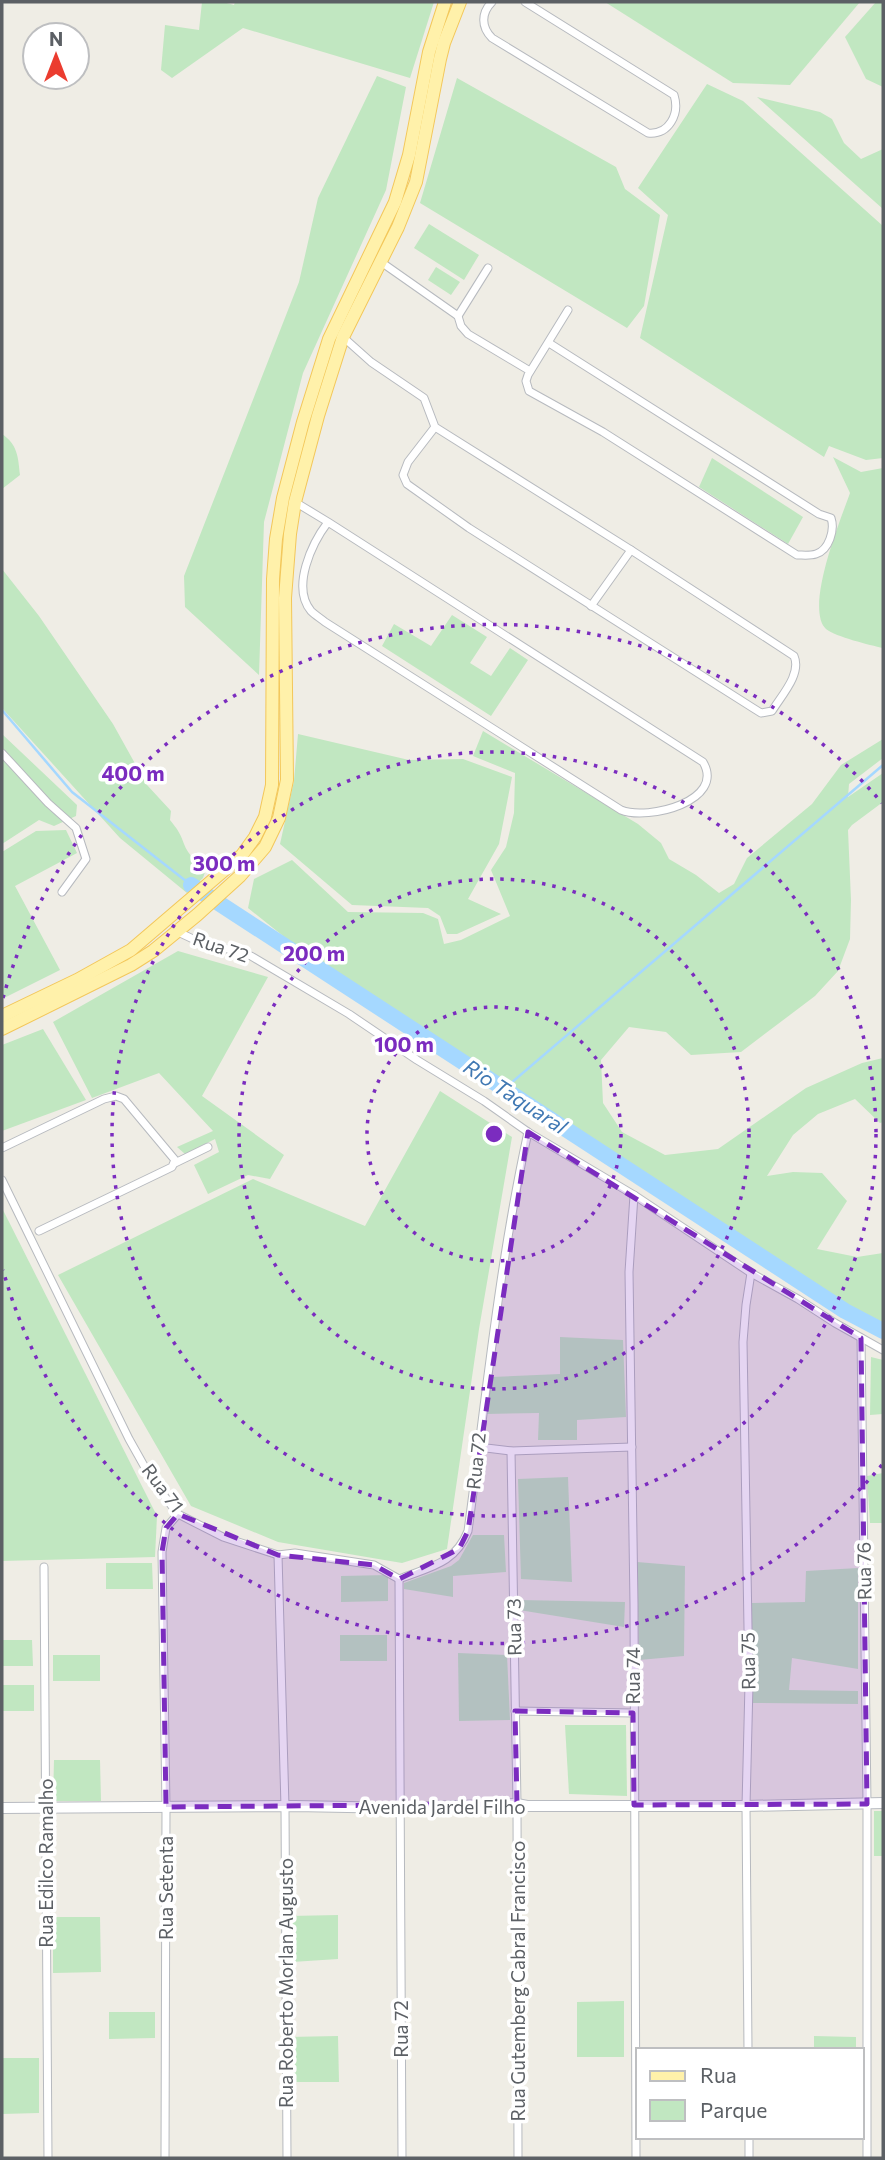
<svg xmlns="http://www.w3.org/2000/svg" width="885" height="2160" viewBox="0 0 885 2160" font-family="Commissioner,sans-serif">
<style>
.green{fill:#c1e7c1}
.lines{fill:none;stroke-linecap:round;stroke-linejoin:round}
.stream{stroke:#a5d8ff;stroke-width:2.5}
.river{stroke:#a5d8ff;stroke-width:16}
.street-casing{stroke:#b7babf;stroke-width:9}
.secondary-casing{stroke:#b8bbc1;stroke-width:12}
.primary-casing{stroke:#f3c75a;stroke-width:14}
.street{stroke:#fff;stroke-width:7}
.secondary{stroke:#fff;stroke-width:10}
.primary{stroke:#fff1aa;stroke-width:12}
.marked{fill:#7b2cbf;fill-opacity:0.2;stroke:#7b2cbf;stroke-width:5;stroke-dasharray:14 9;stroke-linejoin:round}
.ring{fill:none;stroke:#7b2cbf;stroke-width:3.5;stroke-dasharray:3.5 7}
.labels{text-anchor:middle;stroke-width:7;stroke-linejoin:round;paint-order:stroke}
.street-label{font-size:19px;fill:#5c6065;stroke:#fff}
.water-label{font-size:21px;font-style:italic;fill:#4078b3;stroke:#fff}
.centre{fill:#7b2cbf;stroke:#fff;stroke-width:3.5}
.ring-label{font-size:21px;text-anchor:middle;font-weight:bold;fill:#7b2cbf;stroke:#fff;stroke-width:7;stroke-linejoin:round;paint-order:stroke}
</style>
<rect width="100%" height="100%" fill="#efede5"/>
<g class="green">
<polygon points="202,2 223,2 234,5 235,2 434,2 410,78 243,28 172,78 161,70 165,25 199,30"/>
<polygon points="605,2 860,2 790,85 733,83"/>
<polygon points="876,2 883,3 883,87 866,79 845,37"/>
<polygon points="377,76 406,87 386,190 303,373 264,522 259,675 185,607 184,576 299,282 318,198"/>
<polygon points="457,78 616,167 625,189 660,215 644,306 627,328 420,203"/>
<polygon points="707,84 743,101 883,226 883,458 866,460 829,446 824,457 640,338 668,215 638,188"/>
<polygon points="757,97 820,112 832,119 844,143 861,159 883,149 883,209"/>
<polygon points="429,224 479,255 464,280 414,248"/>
<polygon points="436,267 460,282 451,295 428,280"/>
<path d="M 2,434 C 18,445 18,457 20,475 L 2,489 Z"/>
<path d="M 833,457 L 861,472 L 883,468 L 883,648 C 870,645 836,637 826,629 C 804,608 841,519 850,493 Z"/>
<polygon points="712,458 803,517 788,544 699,487"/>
<path d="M 2,569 L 39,616 L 113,724 L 147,785 L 171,811 L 170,820 C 178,830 180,833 184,844 C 188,855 198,863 205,872 L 203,878 L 187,893 L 120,838 L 2,708 Z"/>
<polygon points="452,615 487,637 470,663 491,676 510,648 528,660 491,716 382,646 394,624 431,646"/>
<polygon points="483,731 638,824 661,843 669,859 696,875 719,893 734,884 747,858 812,804 841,765 883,739 883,758 849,784 848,797 883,773 883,802 852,825 848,830 851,900 850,939 838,971 815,996 741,1052 691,1055 666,1032 629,1027 601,1060 603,1103 622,1132 665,1155 718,1149 806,1088 862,1063 883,1058 883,1122 880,1123 855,1099 818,1114 793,1135 767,1176 793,1172 822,1173 847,1201 817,1249 857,1257 883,1253 883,1328 541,1117 481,1077 404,1019 322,967 248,908 254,879 292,860 348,912 423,913 438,919 444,944 461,940 510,916 491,870 506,847 514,813 515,773 473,756"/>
<polygon points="2,734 77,805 76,816 54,826 39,820 2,844"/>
<polygon points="298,734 409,760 463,759 512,777 499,844 468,899 501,914 457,934 447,934 440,916 428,908 352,905 280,844 294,781"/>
<polygon points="66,830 77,853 15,886 60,970 2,999 2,852 36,831"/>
<polygon points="178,951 268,977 202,1096 284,1155 270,1179 248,1175 208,1194 194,1165 219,1152 215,1139 185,1154 177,1147 213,1131 159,1073 92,1098 53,1022"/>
<polygon points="43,1029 86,1100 2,1131 2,1045"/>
<polygon points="440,1091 512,1137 479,1329 447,1549 402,1563 278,1542 191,1506 58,1275 253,1179 365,1226"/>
<polygon points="3,1210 157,1516 155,1557 2,1561"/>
<polygon points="560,1337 623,1340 626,1417 577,1420 577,1440 538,1440 539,1413 485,1414 492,1377 560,1374"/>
<polygon points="871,1357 883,1360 883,1414 870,1415"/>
<polygon points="883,1473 883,1523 870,1523 867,1476"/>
<polygon points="568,1477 572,1582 521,1579 518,1479"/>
<polygon points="473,1535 504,1535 506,1572 453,1576 453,1597 404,1589 404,1583 451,1566 459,1560"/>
<polygon points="637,1562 685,1566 684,1656 639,1660"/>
<polygon points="106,1563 152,1563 153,1589 106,1589"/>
<polygon points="858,1568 858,1669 792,1658 789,1690 858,1691 858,1704 752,1703 752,1603 805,1602 806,1571"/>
<polygon points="388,1575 388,1601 341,1602 341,1576"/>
<polygon points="519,1600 625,1602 624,1627 519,1610"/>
<rect x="340" y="1635" width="47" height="26"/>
<polygon points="2,1640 32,1640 33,1666 2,1666"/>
<polygon points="458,1653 507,1655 510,1720 459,1721"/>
<rect x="53" y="1655" width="47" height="26"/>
<rect x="2" y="1685" width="32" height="26"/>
<polygon points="565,1725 626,1725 627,1796 569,1794"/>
<polygon points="54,1760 100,1760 101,1801 53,1801"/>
<rect x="874" y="1811" width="9" height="45"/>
<polygon points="338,1915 338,1959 292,1962 290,1916"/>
<polygon points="53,1917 100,1917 101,1972 53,1973"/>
<polygon points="624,2001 624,2057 577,2057 577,2002"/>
<polygon points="109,2012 155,2012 155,2038 109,2039"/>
<polygon points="338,2036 339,2082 288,2082 288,2037"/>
<polygon points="814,2036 856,2037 856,2050 814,2050"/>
<polygon points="2,2058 39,2058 39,2113 2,2114"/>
</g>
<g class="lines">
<g class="stream">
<polyline points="2,710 72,792 191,885"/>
<polyline points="504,1089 883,765"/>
</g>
<polyline class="river" points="191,885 845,1311 883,1331"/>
<defs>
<g id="street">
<path d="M 492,2 C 481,13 481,27 492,38 L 648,133 C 669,135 680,114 674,95 L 525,2"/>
<polyline points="381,262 458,316 461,326 468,334 530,371"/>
<polyline points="458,316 488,268"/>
<path d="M 343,337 L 371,362 L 424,398 L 435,427 L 631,550 L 794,656 C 802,674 781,696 772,711 L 761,713 L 753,708 L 469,528 L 407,484 L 403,475 L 408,462 L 435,427"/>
<path d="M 549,343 L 819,514 L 831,518 C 835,530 829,550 816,554 C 810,556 803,555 797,555 L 603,432 L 529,391 L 526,381 L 528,375 L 568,310"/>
<path d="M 295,502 L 328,522 L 703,762 C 726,801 648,821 621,810 L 325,622 C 320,618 315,615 311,611 C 291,587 312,543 328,522"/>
<polyline points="591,606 631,550"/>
<polyline points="2,753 48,803 76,828 86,859 62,892"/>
<polyline points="178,932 193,939 251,956 349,1014 417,1060 484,1101 528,1132 634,1195 751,1273 798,1299 835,1323 883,1350"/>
<polyline points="2,1148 104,1099 116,1096 124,1099 175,1160 172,1167 39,1231"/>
<polyline points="175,1163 208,1147"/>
<polyline points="2,1180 129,1439 152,1480 178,1514 223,1537 278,1555 295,1553 374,1565 399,1579"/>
<polyline points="634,1195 629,1272 634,1604 636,2158"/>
<polyline points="861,1338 867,1804 867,2158"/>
<polyline points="478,1447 511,1451 632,1447"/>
<polyline points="511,1451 517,1804 518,2158"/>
<polyline points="278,1555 285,1807 287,2158"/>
<polyline points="44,1567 48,2158"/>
<polyline points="399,1579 402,2158"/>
<path d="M 399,1579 C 429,1567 455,1564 468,1531 C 486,1397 499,1264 528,1132"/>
<polyline points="515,1711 633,1713"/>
<polyline points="748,2050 746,1806 749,1684 743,1342 746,1305 751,1273"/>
<polyline points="749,2137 749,2158"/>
<polyline points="165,2158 166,1807 162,1552 166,1528 178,1514"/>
</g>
<polyline id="secondary" points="2,1808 295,1806 400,1808 517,1804 527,1806 746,1806 883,1803"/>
<g id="primary">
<polyline points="2,1016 77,980 131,950 242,855 255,837 265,817 272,785 273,579 276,539 283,498 303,422 329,339 395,202 409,155 429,52 445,2"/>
<polyline points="2,1029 131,965 153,951 197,915 240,876 265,847 279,818 287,780 285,598 290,534 295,502 318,416 343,337 398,227 416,182 440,59 444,43 460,2"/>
</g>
</defs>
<use href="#street" class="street-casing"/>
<use href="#secondary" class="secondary-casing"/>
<use href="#primary" class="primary-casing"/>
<use href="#street" class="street"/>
<use href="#secondary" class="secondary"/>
<use href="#primary" class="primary"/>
</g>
<path class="marked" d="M 528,1132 L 861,1338 L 867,1804 L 634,1805 L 633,1713 L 515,1711 L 517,1804 L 166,1807 L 162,1552 L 166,1528 L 178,1514 L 278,1555 L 374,1565 L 399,1579 L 459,1549 L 468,1531 Z"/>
<g class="ring">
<circle cx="494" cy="1134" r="127"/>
<circle cx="494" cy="1134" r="255"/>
<circle cx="494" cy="1134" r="382"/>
<path d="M882 1465A510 510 0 0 1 3 1270M3 998A510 510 0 0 1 882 803"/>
</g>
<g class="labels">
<g class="street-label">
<text transform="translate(221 947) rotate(19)" y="7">Rua 72</text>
<text transform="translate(476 1461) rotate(-84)" y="7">Rua 72</text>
<text transform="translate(163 1488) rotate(53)" y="7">Rua 71</text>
<text transform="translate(864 1571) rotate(-91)" y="7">Rua 76</text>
<text transform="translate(514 1627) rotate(-91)" y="7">Rua 73</text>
<text transform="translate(748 1661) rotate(-91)" y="7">Rua 75</text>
<text transform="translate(633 1676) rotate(-90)" y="7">Rua 74</text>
<text x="442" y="1814">Avenida Jardel Filho</text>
<text transform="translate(46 1863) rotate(-90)" y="7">Rua Edilco Ramalho</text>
<text transform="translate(166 1888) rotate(-90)" y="7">Rua Setenta</text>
<text transform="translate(518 1981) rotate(-90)" y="7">Rua Gutemberg Cabral Francisco</text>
<text transform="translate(286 1983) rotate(-90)" y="7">Rua Roberto Morlan Augusto</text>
<text transform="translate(401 2029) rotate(-90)" y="7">Rua 72</text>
</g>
<g class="water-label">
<text transform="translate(515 1097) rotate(33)" y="7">Rio Taquaral</text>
</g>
</g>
<circle cx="494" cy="1134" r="10" class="centre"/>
<g class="ring-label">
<text x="133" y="781">400 m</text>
<text x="224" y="871">300 m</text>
<text x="314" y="961">200 m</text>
<text x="404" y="1052">100 m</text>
</g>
<rect width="885" height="2160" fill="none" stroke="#5c6065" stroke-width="7"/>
<rect x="636" y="2048" width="228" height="91" fill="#ffffff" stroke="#bebfc1" stroke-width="2"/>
<rect x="650" y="2071" width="35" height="10" fill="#fff1aa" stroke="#bebfc1" stroke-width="2"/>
<text x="700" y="2083" font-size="21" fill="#5c6065">Rua</text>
<rect x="650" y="2100" width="35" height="21" fill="#c1e7c1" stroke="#bebfc1" stroke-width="2"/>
<text x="700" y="2118" font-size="21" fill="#5c6065">Parque</text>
<g transform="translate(56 56)"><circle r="33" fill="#ffffff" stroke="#bebfc1" stroke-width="2"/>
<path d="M0-5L12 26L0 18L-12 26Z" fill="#eb3c2f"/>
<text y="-10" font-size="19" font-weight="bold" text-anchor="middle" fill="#5c6065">N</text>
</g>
</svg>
